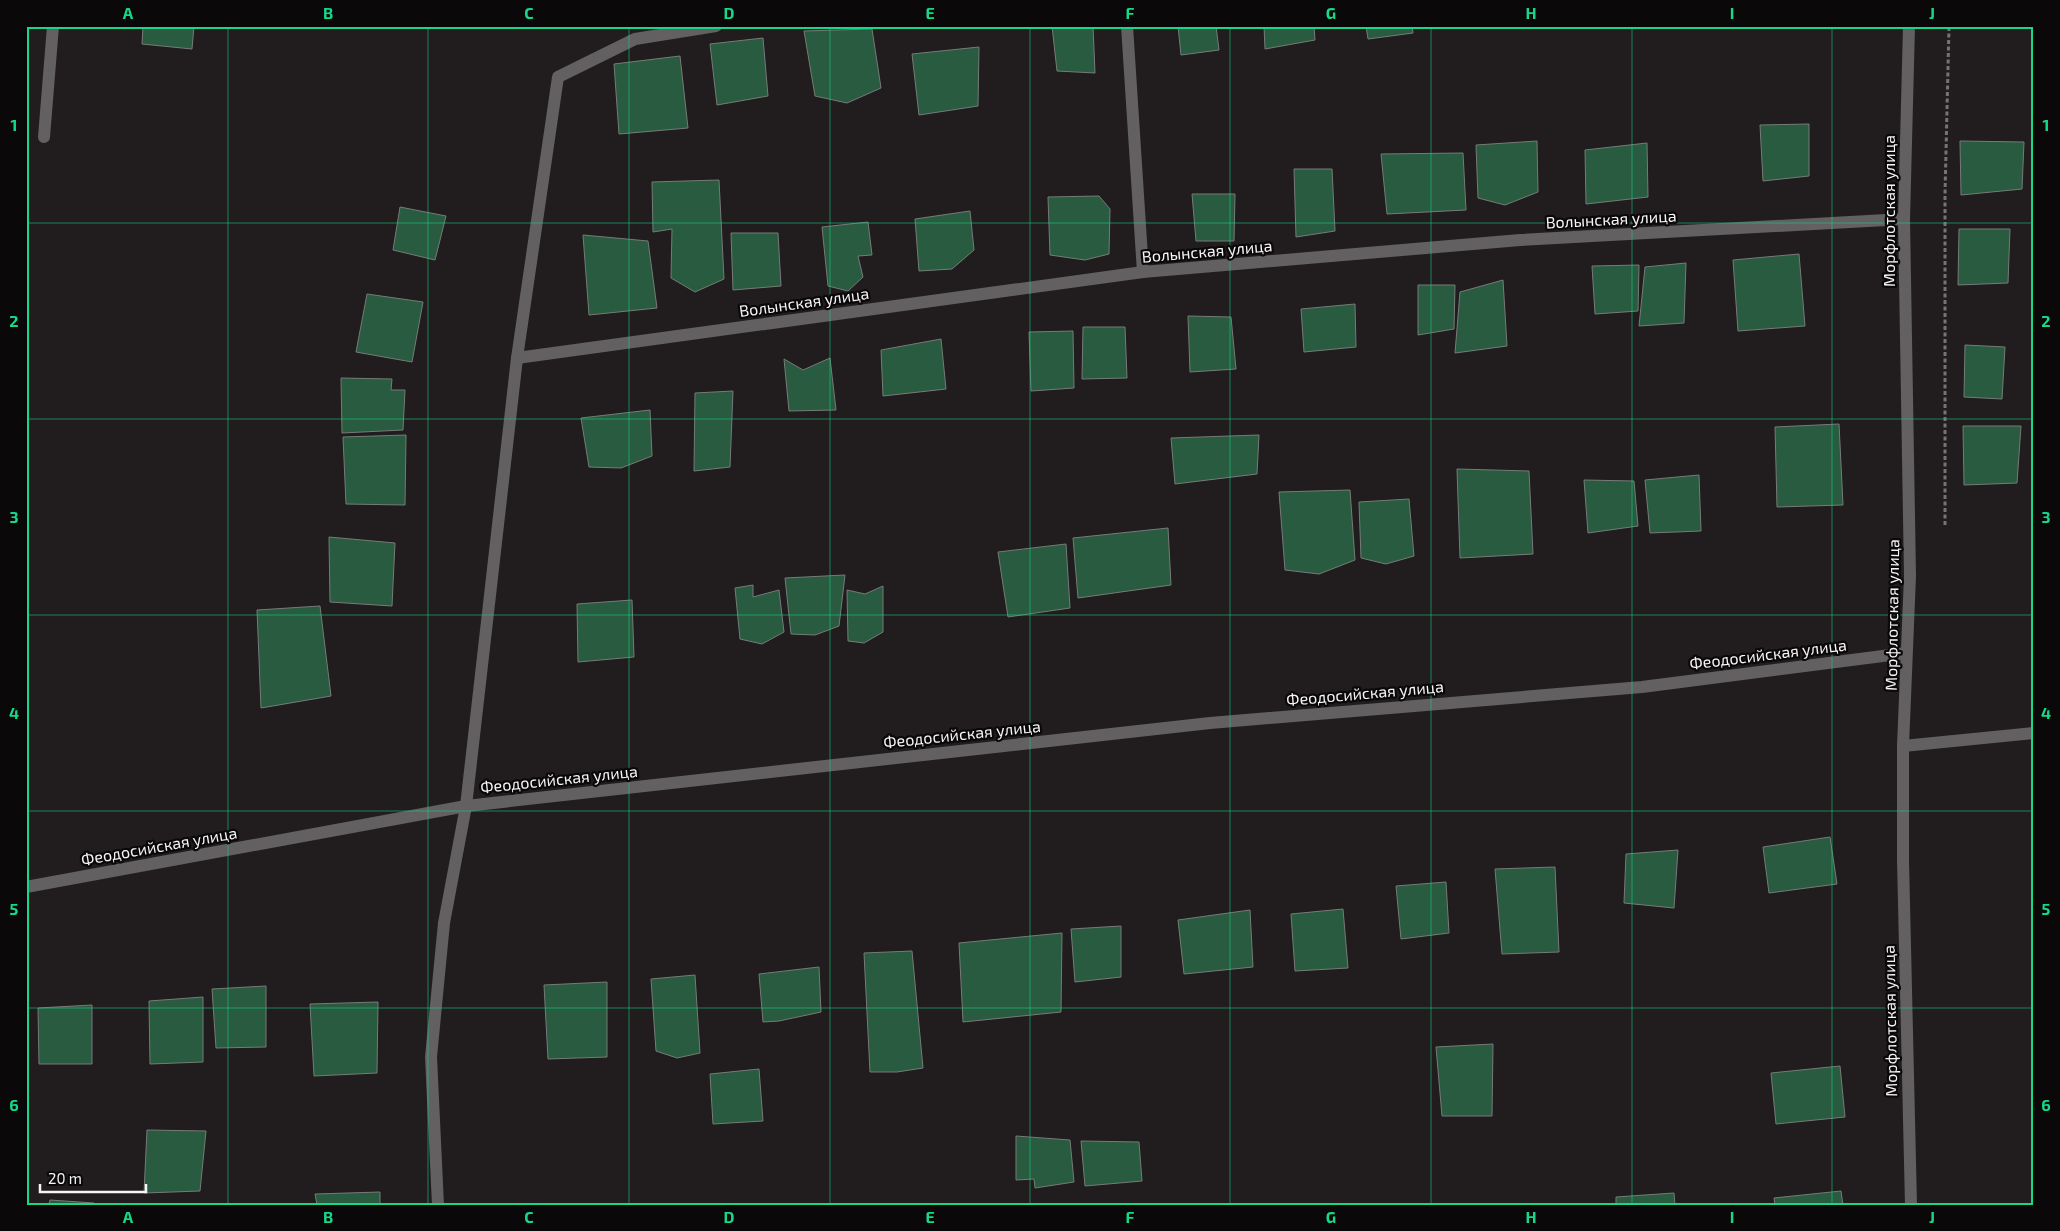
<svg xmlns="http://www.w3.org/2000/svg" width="2060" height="1231" viewBox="0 0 2060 1231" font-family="'Exo 2',sans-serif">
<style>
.building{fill:#285b3f;stroke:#777b78}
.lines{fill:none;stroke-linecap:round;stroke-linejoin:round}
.path{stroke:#767374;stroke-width:3;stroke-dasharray:4 2.5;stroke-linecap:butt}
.minor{stroke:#626061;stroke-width:12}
.tertiary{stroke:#626061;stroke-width:12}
.grid{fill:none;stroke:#15d989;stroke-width:1;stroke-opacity:0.55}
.labels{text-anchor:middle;stroke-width:4.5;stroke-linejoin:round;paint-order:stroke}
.street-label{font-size:16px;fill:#f6f4f5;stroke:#0a0809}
.neatline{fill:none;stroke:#15d989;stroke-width:2}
.grid-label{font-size:16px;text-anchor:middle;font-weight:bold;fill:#15d989}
</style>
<rect width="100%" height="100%" fill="#211d1f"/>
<g class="building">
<polygon points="143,26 194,26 192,49 142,44"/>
<polygon points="1052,26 1093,26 1095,73 1057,71"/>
<polygon points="1178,26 1216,26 1219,50 1181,55"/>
<polygon points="1264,26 1314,26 1315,40 1265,49"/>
<polygon points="1366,26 1412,26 1413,33 1368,39"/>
<polygon points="872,29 881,88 847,103 815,96 804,31"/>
<polygon points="763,38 768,96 717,105 710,44"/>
<polygon points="979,47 978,106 919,115 912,54"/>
<polygon points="680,56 688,128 619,134 614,64"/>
<polygon points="1809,124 1809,176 1763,181 1760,125"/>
<polygon points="1537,141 1538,192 1505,205 1478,198 1476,145"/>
<polygon points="1960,141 2024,142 2022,189 1961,195"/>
<polygon points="1647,143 1648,197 1586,204 1585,150"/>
<polygon points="1463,153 1466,210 1387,214 1381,154"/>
<polygon points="1294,169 1332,169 1335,231 1296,237"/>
<polygon points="719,180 724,279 695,292 671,278 672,229 653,232 652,182"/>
<polygon points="1192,194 1235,194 1234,241 1196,241"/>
<polygon points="1099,196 1110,209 1109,254 1085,260 1050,255 1048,197"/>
<polygon points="400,207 446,216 435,260 393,250"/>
<polygon points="970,211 974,250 952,269 919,271 915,219"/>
<polygon points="868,222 872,255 858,256 863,277 848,291 828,286 822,227"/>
<polygon points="1959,229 2010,229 2008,283 1958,285"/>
<polygon points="731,233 778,233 781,286 733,290"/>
<polygon points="583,235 648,241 657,308 589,315"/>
<polygon points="1799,254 1805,326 1738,331 1733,260"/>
<polygon points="1686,263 1684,323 1639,326 1645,267"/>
<polygon points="1639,265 1638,311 1595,314 1592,266"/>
<polygon points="1503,280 1507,346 1455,353 1460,292"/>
<polygon points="1418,285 1455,285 1454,329 1418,335"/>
<polygon points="367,294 423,302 412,362 356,352"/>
<polygon points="1355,304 1356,347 1304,352 1301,309"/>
<polygon points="1188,316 1231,317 1236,369 1190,372"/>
<polygon points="1083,327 1125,327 1127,378 1082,379"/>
<polygon points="1073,331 1074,388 1031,391 1029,332"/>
<polygon points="941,339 946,389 883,396 881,350"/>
<polygon points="1965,345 2005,347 2002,399 1964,397"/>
<polygon points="830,358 836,410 789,411 784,359 803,370"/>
<polygon points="341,378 392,379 391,390 405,390 403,430 342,433"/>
<polygon points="733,391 730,467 694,471 695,393"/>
<polygon points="650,410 652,456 621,468 589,467 581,418"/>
<polygon points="1839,424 1843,505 1777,507 1775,427"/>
<polygon points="1963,426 2021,426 2017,483 1964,485"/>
<polygon points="406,435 405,505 346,504 343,437"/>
<polygon points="1259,435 1257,474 1175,484 1171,438"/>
<polygon points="1457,469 1529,471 1533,554 1460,558"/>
<polygon points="1699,475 1701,531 1650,533 1645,480"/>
<polygon points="1584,480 1634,481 1638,526 1588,533"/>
<polygon points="1350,490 1355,560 1319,574 1285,570 1279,492"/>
<polygon points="1409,499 1414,556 1386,564 1361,558 1359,502"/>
<polygon points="1168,528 1171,585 1078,598 1073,538"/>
<polygon points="329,537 395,543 392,606 330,602"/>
<polygon points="1066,544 1070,608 1008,617 998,552"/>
<polygon points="845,575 839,626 815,635 791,634 785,578"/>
<polygon points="753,585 753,597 779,590 784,632 762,644 740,639 735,588"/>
<polygon points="883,586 883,632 864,643 848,641 847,590 865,594"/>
<polygon points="632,600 634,657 578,662 577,604"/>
<polygon points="320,606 331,696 261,708 257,610"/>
<polygon points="1830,837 1837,884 1769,893 1763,847"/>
<polygon points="1678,850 1674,908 1624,903 1626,854"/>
<polygon points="1555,867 1559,952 1502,954 1495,869"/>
<polygon points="1446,882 1449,933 1401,939 1396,886"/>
<polygon points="1343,909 1348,968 1295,971 1291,914"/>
<polygon points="1250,910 1253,967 1184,974 1178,920"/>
<polygon points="1121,926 1121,977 1075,982 1071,929"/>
<polygon points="1062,933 1061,1012 963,1022 959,943"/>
<polygon points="912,951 923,1068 897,1072 870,1072 864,953"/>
<polygon points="819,967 821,1012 779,1021 763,1022 759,974"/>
<polygon points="695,975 700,1053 677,1058 656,1051 651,979"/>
<polygon points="607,982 607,1057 548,1059 544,985"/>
<polygon points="266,986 266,1047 216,1048 212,989"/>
<polygon points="203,997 203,1062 150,1064 149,1001"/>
<polygon points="378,1002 377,1073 314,1076 310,1004"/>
<polygon points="92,1005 92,1064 39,1064 38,1008"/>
<polygon points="1493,1044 1492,1116 1442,1116 1436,1047"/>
<polygon points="1840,1066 1845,1117 1776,1124 1771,1073"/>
<polygon points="759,1069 763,1121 713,1124 710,1074"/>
<polygon points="147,1130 206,1131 200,1191 144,1193"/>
<polygon points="1016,1136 1070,1140 1074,1182 1035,1188 1034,1179 1016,1180"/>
<polygon points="1081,1141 1139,1142 1142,1181 1085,1186"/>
<polygon points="1841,1191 1843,1205 1775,1205 1774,1198"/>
<polygon points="380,1192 380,1205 317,1205 315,1194"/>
<polygon points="1674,1193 1675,1205 1616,1205 1616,1197"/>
<polygon points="50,1200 94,1203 95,1205 49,1205"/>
</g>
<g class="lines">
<polyline class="path" points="1945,525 1945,194 1949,26"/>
<g class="minor">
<polyline points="1127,26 1143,272"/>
<polyline points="44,137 53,26"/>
<polyline points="517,358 1143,272 1520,240 1904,219"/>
<polyline points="1903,746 2034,733"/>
<polyline points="26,887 466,806 1210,723 1642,687 1906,653"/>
<polyline points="438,1205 431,1057 444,923 466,806 517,358 558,77 635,39 716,26"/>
</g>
<polyline class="tertiary" points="1909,26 1904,219 1910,576 1903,746 1903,860 1911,1205"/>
</g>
<path class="grid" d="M 228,26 L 228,1205M 428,26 L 428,1205M 629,26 L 629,1205M 830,26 L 830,1205M 1030,26 L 1030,1205M 1230,26 L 1230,1205M 1431,26 L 1431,1205M 1632,26 L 1632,1205M 1832,26 L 1832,1205M 26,223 L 2034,223M 26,419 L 2034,419M 26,615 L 2034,615M 26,811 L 2034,811M 26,1008 L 2034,1008"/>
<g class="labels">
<g class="street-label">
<text transform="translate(1889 211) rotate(-90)" y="6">Морфлотская улица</text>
<text transform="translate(1611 219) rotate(-3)" y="6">Волынская улица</text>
<text transform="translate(1207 251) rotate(-5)" y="6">Волынская улица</text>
<text transform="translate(804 302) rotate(-8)" y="6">Волынская улица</text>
<text transform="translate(1892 615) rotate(-89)" y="6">Морфлотская улица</text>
<text transform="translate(1768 654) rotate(-7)" y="6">Феодосийская улица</text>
<text transform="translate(1365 693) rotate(-5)" y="6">Феодосийская улица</text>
<text transform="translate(962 734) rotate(-6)" y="6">Феодосийская улица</text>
<text transform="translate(559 779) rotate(-6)" y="6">Феодосийская улица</text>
<text transform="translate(159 846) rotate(-10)" y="6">Феодосийская улица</text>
<text transform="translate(1890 1021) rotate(-91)" y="6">Морфлотская улица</text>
</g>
</g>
<rect width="2060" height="1231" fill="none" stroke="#0a0809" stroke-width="55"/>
<path d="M40 1184v8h106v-8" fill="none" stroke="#f6f4f5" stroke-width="2.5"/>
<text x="48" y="1184" font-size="15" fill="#f6f4f5" stroke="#0a0809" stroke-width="4" paint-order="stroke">20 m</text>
<rect x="28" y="28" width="2004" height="1176" class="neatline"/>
<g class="grid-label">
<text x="128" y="19">A</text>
<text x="328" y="19">B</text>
<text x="529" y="19">C</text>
<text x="729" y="19">D</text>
<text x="930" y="19">E</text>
<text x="1130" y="19">F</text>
<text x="1331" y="19">G</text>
<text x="1531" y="19">H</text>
<text x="1732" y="19">I</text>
<text x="1932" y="19">J</text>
<text x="14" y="131">1</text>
<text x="2046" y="131">1</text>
<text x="14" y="327">2</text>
<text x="2046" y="327">2</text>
<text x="14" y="523">3</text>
<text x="2046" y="523">3</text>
<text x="14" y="719">4</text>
<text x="2046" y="719">4</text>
<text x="14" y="915">5</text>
<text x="2046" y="915">5</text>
<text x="14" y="1111">6</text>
<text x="2046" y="1111">6</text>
<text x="128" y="1223">A</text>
<text x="328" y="1223">B</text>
<text x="529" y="1223">C</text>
<text x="729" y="1223">D</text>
<text x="930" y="1223">E</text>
<text x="1130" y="1223">F</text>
<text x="1331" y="1223">G</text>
<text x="1531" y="1223">H</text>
<text x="1732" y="1223">I</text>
<text x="1932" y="1223">J</text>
</g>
</svg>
